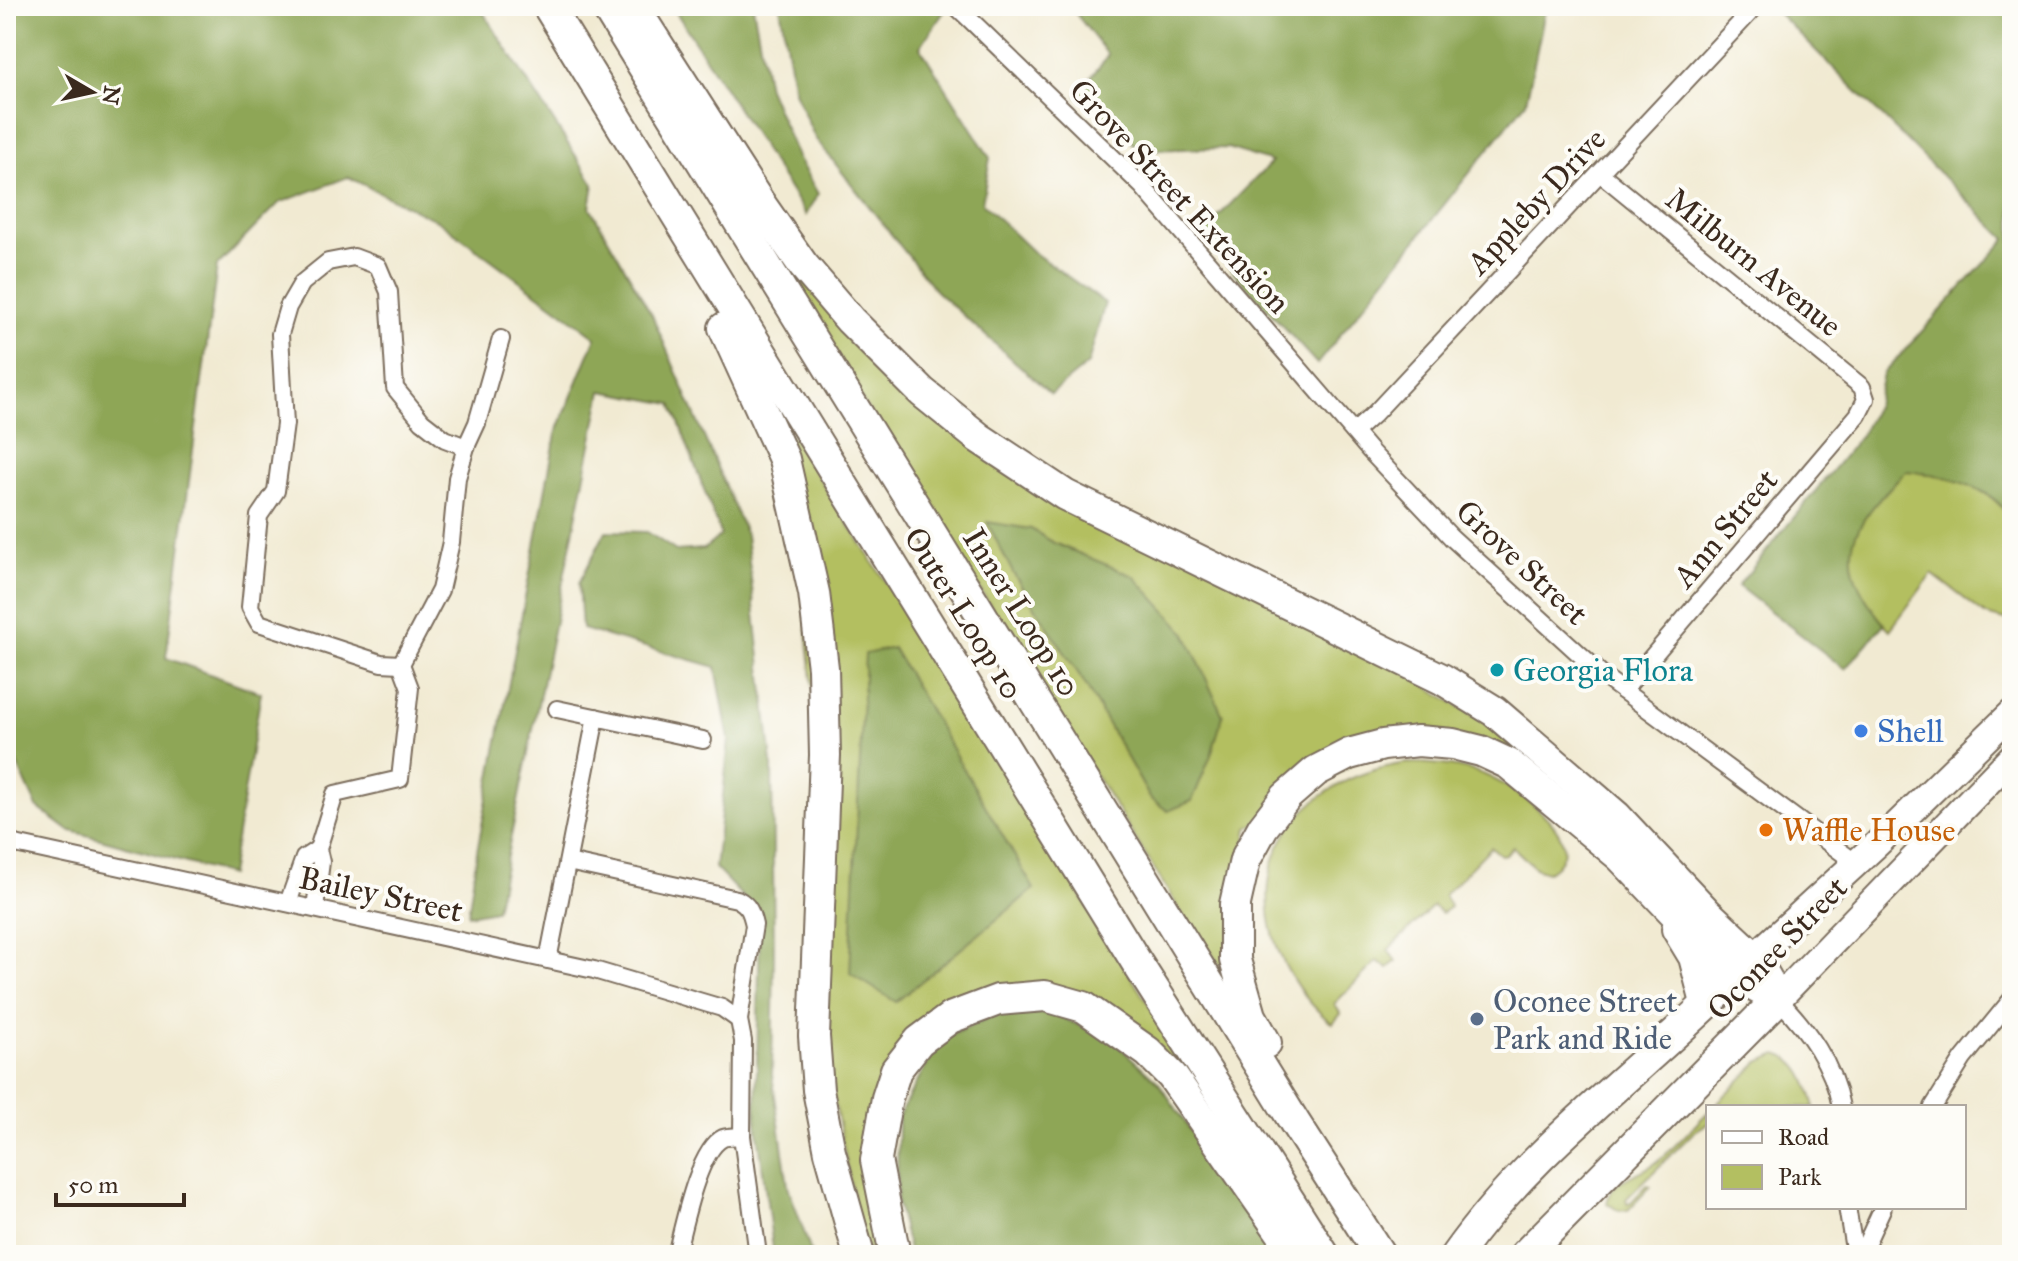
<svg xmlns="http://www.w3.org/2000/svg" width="2018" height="1261" viewBox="0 0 2018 1261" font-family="'IM FELL Great Primer',serif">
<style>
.green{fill:#b3bf61;stroke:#777440;stroke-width:2;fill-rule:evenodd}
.forest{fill:#8ea657;stroke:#64683a;stroke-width:2}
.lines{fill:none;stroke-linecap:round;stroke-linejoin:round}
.street-casing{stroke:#7b6d5d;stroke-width:20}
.primary-casing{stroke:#7b6d5d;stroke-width:30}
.highway-casing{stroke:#7b6d5d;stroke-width:34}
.street{stroke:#fff;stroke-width:16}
.primary{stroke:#fff;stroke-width:26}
.highway{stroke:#fff;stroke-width:30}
.culture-dot{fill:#0f9aa8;stroke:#fdfcf7;stroke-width:3}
.shop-dot{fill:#3f7fe0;stroke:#fdfcf7;stroke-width:3}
.food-dot{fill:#e8710a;stroke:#fdfcf7;stroke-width:3}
.service-dot{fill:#5c6f8a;stroke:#fdfcf7;stroke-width:3}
.labels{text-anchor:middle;stroke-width:8;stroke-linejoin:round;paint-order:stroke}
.street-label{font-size:32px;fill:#3b2a1e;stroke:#fdfcf7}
.culture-label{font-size:32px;fill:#0d838f;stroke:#fdfcf7;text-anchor:start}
.shop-label{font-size:32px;fill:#366cbe;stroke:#fdfcf7;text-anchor:start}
.food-label{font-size:32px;fill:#c56008;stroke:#fdfcf7;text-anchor:start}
.service-label{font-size:32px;fill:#4e5e75;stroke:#fdfcf7;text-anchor:start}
</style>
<rect width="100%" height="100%" fill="#fdfcf7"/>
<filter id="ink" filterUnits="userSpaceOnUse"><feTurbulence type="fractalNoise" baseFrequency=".0125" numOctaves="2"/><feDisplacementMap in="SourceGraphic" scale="16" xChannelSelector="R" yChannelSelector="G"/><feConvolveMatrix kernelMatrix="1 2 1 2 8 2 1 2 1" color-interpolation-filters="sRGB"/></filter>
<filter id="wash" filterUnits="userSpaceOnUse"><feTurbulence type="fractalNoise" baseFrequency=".006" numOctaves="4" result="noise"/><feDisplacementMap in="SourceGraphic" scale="32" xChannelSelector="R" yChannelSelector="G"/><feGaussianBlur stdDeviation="1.8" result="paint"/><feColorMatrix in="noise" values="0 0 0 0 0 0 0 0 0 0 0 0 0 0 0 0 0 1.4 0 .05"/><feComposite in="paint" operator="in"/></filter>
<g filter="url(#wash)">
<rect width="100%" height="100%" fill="#f1ead2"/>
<g class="green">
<path d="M 753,211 L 943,426 L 1362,646 L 1532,752 L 1524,762 L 1408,730 L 1248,828 L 1226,962 L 1220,965 L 1186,920 L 798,297 ZM 1031,529 L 1054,543 L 1150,798 L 1084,682 L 1013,573 Z"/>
<polygon points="787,436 792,436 894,595 1202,1091 1196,1097 1041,985 888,1066 882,1245 867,1249 858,1221 825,1052 831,865"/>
<path d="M 1906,470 C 1939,475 1982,482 2004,510 C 2017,527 2012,598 2012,622 L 1986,615 L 1932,574 L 1890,630 C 1863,604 1836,558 1860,523 C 1872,504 1891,487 1906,470 Z"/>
<path d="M 1406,763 C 1433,763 1460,765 1485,775 C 1510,786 1570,824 1563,855 C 1560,864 1555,869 1547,872 L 1535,868 L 1513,847 L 1506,854 L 1501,855 L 1491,847 L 1444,895 L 1450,907 L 1442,913 L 1433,906 L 1388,950 L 1396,961 L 1388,968 L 1377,961 L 1334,1004 L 1341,1014 L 1333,1023 L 1330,1022 C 1253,956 1240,841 1337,786 C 1358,773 1382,767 1406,763 Z"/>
<path d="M 1777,1054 C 1802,1060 1809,1085 1815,1107 L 1713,1107 L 1759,1062 Z"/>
<path d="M 1708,1112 L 1708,1123 L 1694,1132 L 1626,1199 L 1627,1203 L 1631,1202 L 1647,1185 L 1651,1186 L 1628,1210 L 1619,1211 L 1607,1203 C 1613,1175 1641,1176 1658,1161 C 1676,1146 1692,1128 1708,1112 Z"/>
</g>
<g class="forest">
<polygon points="6,6 479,6 594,184 590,207 652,315 746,535 772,763 774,957 772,1075 788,1186 812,1255 774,1255 773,1249 756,1117 760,915 715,868 729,740 716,667 582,629 579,583 606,531 647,532 676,551 704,549 721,535 672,404 602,391 496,910 468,915 477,851 556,434 596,337 440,222 348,177 279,203 217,266 166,658 261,693 230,875 68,830 37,807 12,753 6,705"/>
<polygon points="672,6 753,6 768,88 797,157 818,194 806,215"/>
<polygon points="780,6 948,6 920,47 990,158 982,203 1033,252 1105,303 1088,364 1051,394 936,291 815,138 794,91"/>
<polygon points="1070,6 1546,6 1526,102 1317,364 1200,235 1272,162 1228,148 1141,150 1077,95 1108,55"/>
<path d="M 1779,6 L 2012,6 L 2012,535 C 2010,528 2009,517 2005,511 C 1988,485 1935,473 1906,471 C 1851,527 1828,555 1884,624 L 1845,669 L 1738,586 L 1861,435 L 1876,406 L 1883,374 L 2006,239 L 1775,10 Z"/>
<polygon points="987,522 1031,529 1054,543 1134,576 1185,632 1223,716 1210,758 1192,801 1168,811 1150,798 1084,682 1013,573"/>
<polygon points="893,648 1034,889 896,1002 850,973 865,654"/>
<polygon points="998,1013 1052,1013 1112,1040 1159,1083 1273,1255 910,1255 897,1203 898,1117 939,1041"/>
</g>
</g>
<g filter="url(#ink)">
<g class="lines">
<defs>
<g id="street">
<polyline points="956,6 1142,186 1370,451 1451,537 1607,679 1856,863"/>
<polyline points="1600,173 1862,387 1866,399 1858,415 1623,691"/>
<polyline points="1354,432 1374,414 1756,6"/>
<polyline points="401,664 440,590 451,542 457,478 466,447 477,423 501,339"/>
<polyline points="557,709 703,740"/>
<polyline points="6,842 594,970 722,1008 739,1020"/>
<path d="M 568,862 L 737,899 C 749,905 751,912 754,925 L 739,1020 L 743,1041 L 742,1136 L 758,1255"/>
<polyline points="288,903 304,858 318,849"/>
<polyline points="315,908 321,862 318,849 335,794 400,779 410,688 401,664 381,663 259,623 250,607 259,516 276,491 285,424 280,334 288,307 302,283 328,262 354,257 378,266 389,292 395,388 422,421 445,439 466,447"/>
<polyline points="548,960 596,717"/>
<path d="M 1778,999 C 1808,1030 1833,1064 1841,1107"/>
<polyline points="1933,1107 1963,1059 2012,999"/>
<polyline points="1847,1207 1855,1255"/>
<path d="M 676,1255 C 683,1228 698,1150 723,1138 C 729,1136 736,1137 742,1136"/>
<polyline points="1861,1255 1883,1207"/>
</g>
<g id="primary">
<polyline points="1754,957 1877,844 2012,713"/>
<polyline points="1778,999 2012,757"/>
</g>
<g id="highway">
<polyline points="548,6 1137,963 1324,1255"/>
<polyline points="606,6 1295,1123 1380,1255"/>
<polyline points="633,6 759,202 803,265 850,320 922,392 979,438 1065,495 1442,679 1494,711 1616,816 1707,913 1754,957 1778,999"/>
<polyline points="724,328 784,459 814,593 823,668 825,755 814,1036 818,1090 830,1152 859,1255"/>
<polyline points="1677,929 1694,957 1706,1003"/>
<polyline points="1266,1043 1251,1016 1235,960 1235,904 1245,860 1263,827 1286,797 1316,771 1349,754 1383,745 1418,741 1453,744 1481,751 1509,764 1621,857 1735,976 1778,999"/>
<polyline points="895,1255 876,1160 887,1098 896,1070 919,1041 950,1018 998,1000 1045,996 1084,1007 1148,1052 1172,1076 1297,1255"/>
<path d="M 1456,1255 C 1536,1142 1655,1061 1750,961"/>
<polyline points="1525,1255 1778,999"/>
</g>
</defs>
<use href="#street" class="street-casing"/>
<use href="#primary" class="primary-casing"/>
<use href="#highway" class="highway-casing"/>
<use href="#street" class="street"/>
<use href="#primary" class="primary"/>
<use href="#highway" class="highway"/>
</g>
</g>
<circle class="culture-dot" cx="1497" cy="670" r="8"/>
<circle class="shop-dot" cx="1861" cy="731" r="8"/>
<circle class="food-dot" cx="1766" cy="830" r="8"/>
<circle class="service-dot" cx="1477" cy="1019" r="8"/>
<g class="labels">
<g class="street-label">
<text transform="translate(1180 196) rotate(47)" y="11">Grove Street Extension</text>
<text transform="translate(1536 201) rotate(-47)" y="11">Appleby Drive</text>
<text transform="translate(1754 262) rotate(39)" y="11">Milburn Avenue</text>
<text transform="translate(1725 528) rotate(-50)" y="11">Ann Street</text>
<text transform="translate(1522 562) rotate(43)" y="11">Grove Street</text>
<text transform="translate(1022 612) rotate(58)" y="11">Inner Loop 10</text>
<text transform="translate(964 613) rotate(58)" y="11">Outer Loop 10</text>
<text transform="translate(381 894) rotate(12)" y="11">Bailey Street</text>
<text transform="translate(1777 948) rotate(-46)" y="11">Oconee Street</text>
</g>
<g class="culture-label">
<text x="1513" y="681">Georgia Flora</text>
</g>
<g class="shop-label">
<text x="1877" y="742">Shell</text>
</g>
<g class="food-label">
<text x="1782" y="841">Waffle House</text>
</g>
<g class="service-label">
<text x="1493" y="1012">Oconee Street<tspan x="1493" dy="37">Park and Ride</tspan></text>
</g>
</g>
<rect width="2018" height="1261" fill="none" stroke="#fdfcf7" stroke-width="32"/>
<rect x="1706" y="1105" width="260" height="104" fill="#fdfcf7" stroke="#afa8a0" stroke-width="2"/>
<rect x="1722" y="1131" width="40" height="12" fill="#ffffff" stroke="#afa8a0" stroke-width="2"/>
<text x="1778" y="1145" font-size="24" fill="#3b2a1e">Road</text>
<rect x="1722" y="1165" width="40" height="24" fill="#b3bf61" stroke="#afa8a0" stroke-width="2"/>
<text x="1778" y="1185" font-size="24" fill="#3b2a1e">Park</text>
<g transform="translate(92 92) rotate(99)" stroke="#fdfcf7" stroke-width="6" paint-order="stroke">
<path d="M0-6L14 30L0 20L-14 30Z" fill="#3b2a1e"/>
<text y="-12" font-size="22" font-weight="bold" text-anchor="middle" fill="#3b2a1e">N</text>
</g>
<path d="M56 1193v12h128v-12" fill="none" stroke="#3b2a1e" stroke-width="4"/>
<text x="68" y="1193" font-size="24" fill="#3b2a1e" stroke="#fdfcf7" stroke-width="6" paint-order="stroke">50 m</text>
</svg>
